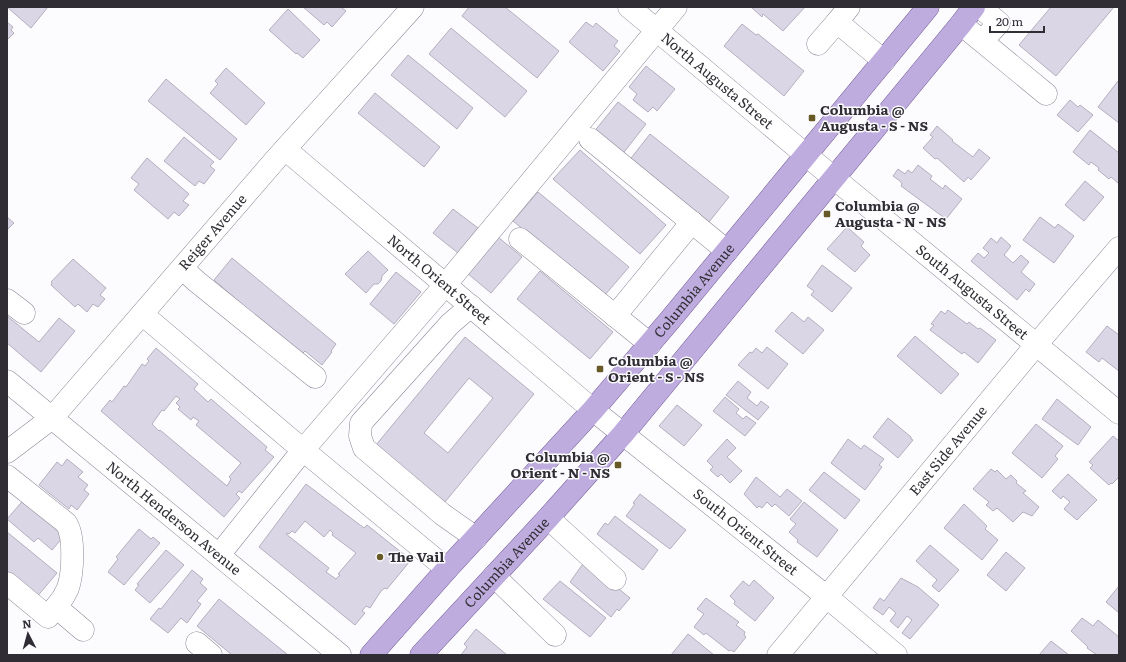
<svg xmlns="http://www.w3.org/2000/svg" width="1126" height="662" viewBox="0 0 1126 662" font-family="Literata,serif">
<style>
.building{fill:#dbd6e6;stroke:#b4afbe;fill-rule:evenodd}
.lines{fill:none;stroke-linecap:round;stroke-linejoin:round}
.minor-casing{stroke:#8c8897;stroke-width:23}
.major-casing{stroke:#715c95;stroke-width:23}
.minor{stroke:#fff;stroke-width:22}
.major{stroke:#bfacdf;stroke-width:22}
.poi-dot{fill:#675a27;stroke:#fcfbfe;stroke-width:1.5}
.labels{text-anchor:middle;stroke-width:3;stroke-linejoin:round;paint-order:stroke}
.street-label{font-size:14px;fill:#302e34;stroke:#fcfbfe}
.poi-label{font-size:14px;font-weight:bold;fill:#302e34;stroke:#fcfbfe;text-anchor:start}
</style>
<rect width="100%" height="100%" fill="#fcfbfe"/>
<g class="building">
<polygon points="7,7 48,7 31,28"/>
<polygon points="303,7 341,7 346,11 332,27 327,22 324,25"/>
<polygon points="469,7 505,7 559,51 537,78 462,16"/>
<polygon points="751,7 805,7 783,31 763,14 762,17"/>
<polygon points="1051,7 1114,7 1056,76 1019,45"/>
<polygon points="288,9 320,40 303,58 297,53 296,54 269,30"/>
<polygon points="7,22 13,27 11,30 14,33 7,40"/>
<polygon points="586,22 593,27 596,23 618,41 614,46 620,51 603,71 569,42"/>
<polygon points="742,24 756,35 758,34 804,71 784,96 724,46"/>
<polygon points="451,28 527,91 505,117 429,54"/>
<polygon points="408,55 473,108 457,129 391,75"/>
<polygon points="646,66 675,89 657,111 653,107 648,112 633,100 637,94 629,87"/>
<polygon points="226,68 265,103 246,125 210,93 218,84 215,81"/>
<polygon points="166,79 237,139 220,160 148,101"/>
<polygon points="1118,81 1119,82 1119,123 1098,107"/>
<polygon points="375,93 440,147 424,167 358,113"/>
<polygon points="1070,100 1078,107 1080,105 1093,115 1078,132 1057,115"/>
<polygon points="618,102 646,124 621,156 593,133"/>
<polygon points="937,126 953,140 952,141 973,157 979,149 990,158 971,180 968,177 964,182 937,158 935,159 923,148 933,137 930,135"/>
<polygon points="1090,130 1119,153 1119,182 1118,183 1111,177 1109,179 1098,170 1099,168 1091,162 1089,165 1073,152"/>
<polygon points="650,134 729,197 709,222 651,176 628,162"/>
<polygon points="184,137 214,162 210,166 215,170 204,184 199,181 195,186 164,161"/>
<polygon points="580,150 666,225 640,254 553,179"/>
<polygon points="147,158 189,194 183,201 189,205 179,216 174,212 168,219 134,190 139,184 131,178"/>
<polygon points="918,165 932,176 930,179 943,189 945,185 962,199 946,219 901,186 902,184 900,181 893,176 898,169 905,174 908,170 912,173"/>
<polygon points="1085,181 1104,197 1084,221 1065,205"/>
<polygon points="538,192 629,267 604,296 513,221"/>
<polygon points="453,209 478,228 458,253 433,233"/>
<polygon points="7,217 14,223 7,230"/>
<polygon points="1040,217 1055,228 1058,224 1074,236 1054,263 1023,240"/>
<polygon points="847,227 864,242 861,246 870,255 855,272 827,249"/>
<polygon points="498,237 522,257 491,293 467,273"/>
<polygon points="1001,237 1011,246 1004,255 1013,263 1021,255 1029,262 1021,272 1035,284 1029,292 1026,289 1017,300 971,261 978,253 984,258 989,253 983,248 991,238 997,243"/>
<polygon points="368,251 388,270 382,276 381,281 378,284 374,284 366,293 345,274"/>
<polygon points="232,258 336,344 331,351 332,352 322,365 305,351 301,355 214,280"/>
<polygon points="73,259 106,288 100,295 105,299 98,307 93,304 87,312 78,304 75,307 51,285 52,283 51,282"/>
<polygon points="822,265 852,288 832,312 811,295 814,291 807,286"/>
<polygon points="540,271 613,332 590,359 517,299"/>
<polygon points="396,272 421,292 394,324 370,304"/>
<polygon points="948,310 967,324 969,322 978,329 980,328 996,340 978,363 964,352 962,354 930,330 934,325 931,324 941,311 945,314"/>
<polygon points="792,312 804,322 808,317 824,330 803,354 775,331"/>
<polygon points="7,316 39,342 59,318 75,331 41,372 7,343"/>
<polygon points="1107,326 1119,335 1119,371 1102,358 1099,362 1086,352"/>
<polygon points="915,336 959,374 941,394 897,356"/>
<path d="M 465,337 L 534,394 L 445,502 L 376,445 ZM 469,378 L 493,398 L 448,453 L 424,433 Z"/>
<polygon points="767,347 788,364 768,389 738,365 750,352 752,353 756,348 762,353"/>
<path d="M 156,348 L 198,384 L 194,389 L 208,402 L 211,399 L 267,447 L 265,450 L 274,457 L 242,493 L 239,491 L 236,494 L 240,498 L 224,517 L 101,411 L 110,400 L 112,402 L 124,386 L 126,387 L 142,364 L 145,366 L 149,361 L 147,359 ZM 176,396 L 180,399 L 176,403 L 180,407 L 178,409 L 191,420 L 193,417 L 199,421 L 196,425 L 241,463 L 229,477 L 231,479 L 227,486 L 160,430 L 159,431 L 152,424 L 162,410 L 164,411 Z"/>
<polygon points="738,381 751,392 747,398 757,406 761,401 769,407 758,420 726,395"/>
<polygon points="725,397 739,409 736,413 743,419 746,416 756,423 745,436 713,411"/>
<polygon points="1057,399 1091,427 1078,445 1042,419"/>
<polygon points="677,405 702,425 684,446 659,426"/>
<polygon points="888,418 911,437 911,439 913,440 898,458 873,437"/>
<polygon points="1036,424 1063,446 1055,456 1058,459 1042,478 1012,453"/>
<polygon points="1113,436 1119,441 1119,477 1112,484 1111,483 1109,485 1090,468 1093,465 1089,462"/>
<polygon points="727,439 736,448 727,457 742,471 730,483 721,474 718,477 710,470 713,467 707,461"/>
<polygon points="848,439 861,449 864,445 884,459 879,465 882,467 865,490 831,463"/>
<polygon points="67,459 83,472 78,477 88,485 84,490 89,494 77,510 71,505 69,509 39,485 57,462 62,466"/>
<polygon points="991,469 995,472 997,470 1006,479 1011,475 1017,481 1016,483 1026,491 1023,493 1039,507 1032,516 1023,512 1013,522 997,508 993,511 986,505 989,502 973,489"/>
<polygon points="824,472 860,500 845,519 809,490"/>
<polygon points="1068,474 1097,500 1077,520 1064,509 1070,502 1063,496 1061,499 1052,491"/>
<polygon points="756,477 780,497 787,489 802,501 789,516 775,504 772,507 767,502 762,508 759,506 757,508 744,494"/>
<path d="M 306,484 L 364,528 L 367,525 L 411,560 L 387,589 L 385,588 L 381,591 L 370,608 L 366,606 L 362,611 L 365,613 L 355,625 L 259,547 ZM 305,521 L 324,537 L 330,530 L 333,533 L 332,535 L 356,553 L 338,574 L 340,575 L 336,579 L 326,572 L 329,568 L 286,534 L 287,533 L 289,534 L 292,531 L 295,533 Z"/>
<polygon points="640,494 686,530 670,549 626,516 635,504 633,503"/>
<polygon points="27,496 56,521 52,526 64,536 52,550 38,538 34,542 7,519"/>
<polygon points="804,502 838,530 817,557 797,542 798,540 789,532 796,524 790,519"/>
<polygon points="964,504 987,526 985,529 998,540 982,560 944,528"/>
<polygon points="615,516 658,550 643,570 597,534 605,523 608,525"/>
<polygon points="139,529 151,539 153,537 160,543 124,585 108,572 118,559 116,557"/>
<polygon points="7,532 57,573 35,599 7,576"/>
<polygon points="930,545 959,570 939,592 932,586 937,580 916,561"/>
<polygon points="166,550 184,565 150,603 135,590 139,585 137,584"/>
<polygon points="1006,552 1025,568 1006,591 987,575"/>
<polygon points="585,561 630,598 619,611 617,609 611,617 570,582"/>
<polygon points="192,570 203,579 200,583 207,589 197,601 201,604 187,623 181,618 168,633 150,619 159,608 161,609"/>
<polygon points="901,578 918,587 939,605 910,639 902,633 912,620 907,616 898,628 890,621 896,613 889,607 883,615 873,608 880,598 884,601"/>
<polygon points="754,580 774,598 755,621 734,604 735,601 730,596 743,581 749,586"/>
<polygon points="560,581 606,618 590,637 543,599"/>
<polygon points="1119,586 1119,613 1106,602"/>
<polygon points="706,598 739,622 736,625 745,632 744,635 746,637 734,652 731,650 729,651 706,633 704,635 694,627 704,614 697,609"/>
<polygon points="219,599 288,655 232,655 197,626"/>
<polygon points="1082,618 1093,626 1098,620 1119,637 1119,655 1097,655 1087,648 1088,647 1071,631"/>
<polygon points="476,629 507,655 461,655 467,647 464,644"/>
<polygon points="688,634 714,655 671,655"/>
<polygon points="1051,641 1069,655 1039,655"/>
</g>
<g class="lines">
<defs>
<g id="minor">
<path id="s1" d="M 629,7 L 806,155 L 1119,413"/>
<polyline points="980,7 999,23 982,41"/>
<polyline points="837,22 849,7"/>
<polyline points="961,24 1046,94"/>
<polyline points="818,44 837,22 884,61"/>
<polyline points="590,139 727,251"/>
<path id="s2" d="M 285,149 L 593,410 L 827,597 L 896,655"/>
<polyline points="520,239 650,344"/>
<polyline points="182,268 196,281 315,377"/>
<polyline points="7,300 24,313"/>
<polyline points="471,306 450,324 361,423 360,436 364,448 442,514 476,538"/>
<polyline points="142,314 303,450 447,569"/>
<polyline points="615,316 692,222"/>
<path id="s3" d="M 7,381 L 340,655"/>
<path id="s4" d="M 7,452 L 52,418 L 276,159 L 413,7"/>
<path d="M 7,476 L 66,523 C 75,536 73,573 68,588 C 65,595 61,601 56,607 L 83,630"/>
<polyline points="548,518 615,579"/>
<polyline points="219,555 303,450 446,284 676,7"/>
<polyline points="494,576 555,635"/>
<polyline points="7,583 48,617 56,607"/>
<polyline points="197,643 211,655"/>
<path id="s5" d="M 778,655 L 1036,345 L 1119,248"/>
</g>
<g id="major">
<path id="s6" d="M 371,655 L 447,569 L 593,410 L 670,320 L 928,7"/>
<path id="s7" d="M 421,655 L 548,518 L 623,434 L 961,24 L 974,7"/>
</g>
</defs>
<use href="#minor" class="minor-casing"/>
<use href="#major" class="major-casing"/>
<use href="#minor" class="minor"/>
<use href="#major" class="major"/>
</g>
<g class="poi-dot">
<rect x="808" y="114" width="8" height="8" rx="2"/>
<rect x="823" y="210" width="8" height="8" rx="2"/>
<rect x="596" y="365" width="8" height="8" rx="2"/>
<rect x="614" y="461" width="8" height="8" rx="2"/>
<circle cx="380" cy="557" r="4"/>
</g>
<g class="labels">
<g class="street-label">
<text dy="5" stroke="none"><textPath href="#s1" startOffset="115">North Augusta Street</textPath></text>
<text dy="5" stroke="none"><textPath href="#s4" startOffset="302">Reiger Avenue</textPath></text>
<text dy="5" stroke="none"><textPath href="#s2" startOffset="202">North Orient Street</textPath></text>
<text dy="5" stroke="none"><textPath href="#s6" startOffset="487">Columbia Avenue</textPath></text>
<text dy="5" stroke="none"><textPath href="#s1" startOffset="446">South Augusta Street</textPath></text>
<text dy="5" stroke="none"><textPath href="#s5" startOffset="266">East Side Avenue</textPath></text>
<text dy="5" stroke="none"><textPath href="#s3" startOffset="216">North Henderson Avenue</textPath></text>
<text dy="5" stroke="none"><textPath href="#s2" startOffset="599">South Orient Street</textPath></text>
<text dy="5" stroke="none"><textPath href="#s7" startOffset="126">Columbia Avenue</textPath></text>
</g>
<g class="poi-label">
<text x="820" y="115">Columbia @<tspan x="820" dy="16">Augusta - S - NS</tspan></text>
<text x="835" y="211">Columbia @<tspan x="835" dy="16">Augusta - N - NS</tspan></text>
<text x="608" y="366">Columbia @<tspan x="608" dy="16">Orient - S - NS</tspan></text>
<text x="610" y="462" text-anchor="end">Columbia @<tspan x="610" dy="16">Orient - N - NS</tspan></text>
<text x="388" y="562">The Vail</text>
</g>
</g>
<rect width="1126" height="662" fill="none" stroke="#302e34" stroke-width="16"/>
<g transform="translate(28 634) rotate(354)" stroke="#fcfbfe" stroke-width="3" paint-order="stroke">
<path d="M0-3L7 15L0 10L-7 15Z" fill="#302e34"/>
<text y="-6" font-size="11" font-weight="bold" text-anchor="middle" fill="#302e34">N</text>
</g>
<path d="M990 26v6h54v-6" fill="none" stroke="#302e34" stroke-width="2"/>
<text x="996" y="26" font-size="12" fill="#302e34" stroke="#fcfbfe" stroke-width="3" paint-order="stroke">20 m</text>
</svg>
